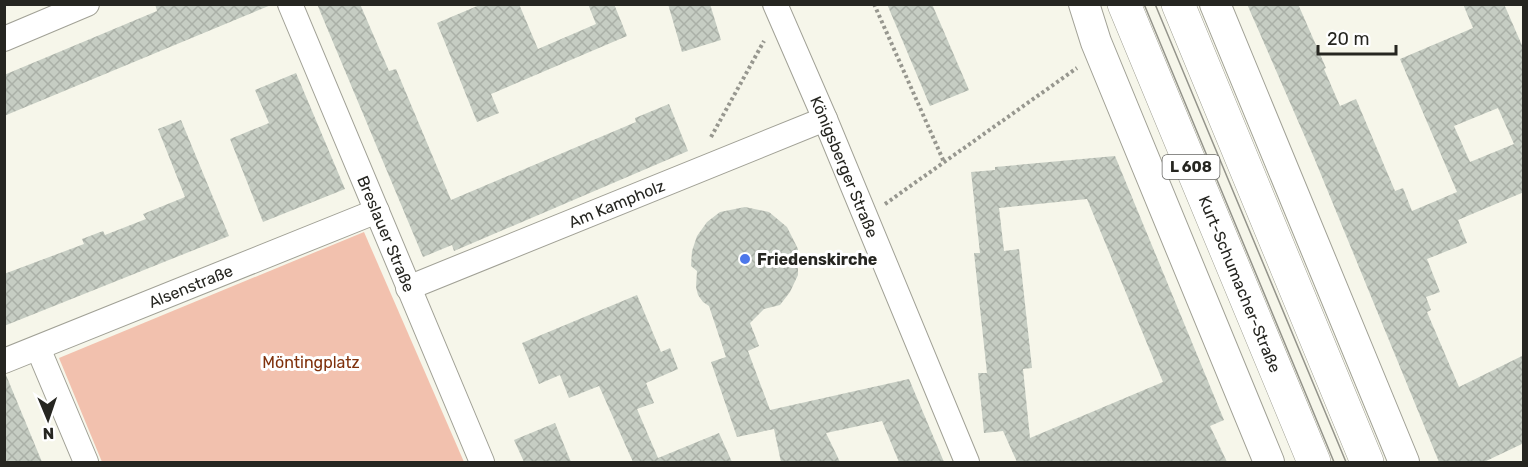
<svg xmlns="http://www.w3.org/2000/svg" width="1528" height="467" viewBox="0 0 1528 467" font-family="Rubik,sans-serif">
<style>
.green{fill:#f2c1ae}
.building{fill:url(#building-cross-hatch);fill-rule:evenodd}
.lines{fill:none;stroke-linecap:round;stroke-linejoin:round}
.minor-casing{stroke:#a1a196;stroke-width:26}
.tertiary-casing{stroke:#a1a196;stroke-width:32}
.primary-casing{stroke:#a1a196;stroke-width:34}
.path{stroke:#97978f;stroke-width:4;stroke-dasharray:3 3;stroke-linecap:butt}
.minor{stroke:#fff;stroke-width:24}
.tertiary{stroke:#fff;stroke-width:30}
.primary{stroke:#fff;stroke-width:33}
.tram{stroke:#94948b;stroke-width:1.5}
.poi-dot{fill:#4d77ea;stroke:#fff;stroke-width:2}
.labels{text-anchor:middle;stroke-width:6;stroke-linejoin:round;paint-order:stroke}
.shield{fill:#fff;stroke:#676764;stroke-width:1.5}
.shield-label{font-size:15px;font-weight:bold;fill:#262621}
.street-label{font-size:16px;fill:#262621;stroke:#fff}
.poi-label{font-size:16px;font-weight:bold;fill:#262621;stroke:#fff;text-anchor:start}
.park-label{font-size:16px;fill:#7f310c;stroke:#fff}
</style>
<defs>
<pattern id="building-cross-hatch" width="8" height="8" patternUnits="userSpaceOnUse" patternTransform="scale(1.5)"><rect width="8" height="8" fill="#c6cdc3"/><path d="M0 0l8 8M0 8l8-8" fill="none" stroke="#aab0a7"/></pattern>
</defs>
<rect width="100%" height="100%" fill="#f6f6ea"/>
<polygon class="green" points="364,232 464,462 102,462 59,358"/>
<g class="building">
<polygon points="155,4 271,5 4,116 4,75 157,11"/>
<polygon points="317,4 360,4 389,71 396,69 451,200 636,122 635,118 669,104 688,151 454,251 452,245 423,257"/>
<polygon points="482,4 519,4 538,49 596,24 588,4 614,4 627,36 491,94 499,113 477,122 437,23"/>
<polygon points="668,4 710,4 721,40 682,52"/>
<polygon points="887,4 932,4 969,90 930,106"/>
<path d="M 1247,4 L 1298,4 L 1326,68 L 1324,69 L 1340,106 L 1356,99 L 1395,191 L 1403,188 L 1412,211 L 1457,192 L 1400,59 L 1473,28 L 1463,4 L 1504,4 L 1524,50 L 1524,192 L 1458,220 L 1467,243 L 1427,259 L 1440,292 L 1426,297 L 1431,310 L 1427,312 L 1459,387 L 1524,355 L 1524,443 L 1484,462 L 1439,462 L 1315,160 ZM 1498,108 L 1514,144 L 1470,162 L 1454,126 Z"/>
<polygon points="296,73 345,189 263,222 230,139 269,123 255,90"/>
<polygon points="181,120 229,236 4,326 4,274 84,244 82,239 103,231 105,235 146,219 143,214 185,197 158,129"/>
<path d="M 1115,156 L 1224,420 L 1210,426 L 1227,462 L 1017,462 L 1003,431 L 984,433 L 978,373 L 987,373 L 974,253 L 980,253 L 971,172 L 995,170 L 995,167 ZM 1087,199 L 1163,382 L 1030,438 L 1023,369 L 1032,368 L 1019,249 L 1004,251 L 999,208 Z"/>
<polygon points="745,207 769,212 787,227 798,249 798,275 790,292 780,305 764,309 750,323 759,346 748,351 770,410 909,379 944,462 899,462 882,421 826,433 840,462 781,462 774,429 737,437 711,362 726,357 709,306 703,302 698,295 696,287 697,271 691,266 692,251 697,236 707,222 720,212"/>
<polygon points="637,295 661,352 670,348 678,369 646,383 654,403 637,409 658,458 719,433 732,462 633,462 599,386 569,398 560,375 539,384 522,343"/>
<polygon points="4,375 6,375 42,462 4,462"/>
<polygon points="555,423 571,462 524,462 514,440"/>
</g>
<g class="lines">
<defs>
<g id="minor">
<path id="s1" d="M 290,4 L 482,462"/>
<path id="s2" d="M 775,4 L 825,119 L 967,462"/>
<polyline points="4,39 87,4"/>
<path id="s3" d="M 408,288 L 825,119"/>
<polyline points="38,348 86,462"/>
<path id="s4" d="M 4,361 L 377,211"/>
</g>
<g id="tertiary">
<polyline points="1084,4 1096,42 1269,462"/>
<polyline points="1215,4 1404,462"/>
</g>
<g id="primary">
<path id="s5" d="M 1124,4 L 1314,462"/>
<polyline points="1178,4 1367,462"/>
</g>
</defs>
<use href="#minor" class="minor-casing"/>
<use href="#tertiary" class="tertiary-casing"/>
<use href="#primary" class="primary-casing"/>
<g class="path">
<polyline points="874,4 944,162"/>
<polyline points="711,137 764,41"/>
<polyline points="885,204 1077,68"/>
</g>
<use href="#minor" class="minor"/>
<use href="#tertiary" class="tertiary"/>
<use href="#primary" class="primary"/>
<g class="tram">
<polyline points="1144,4 1334,462"/>
<polyline points="1155,4 1346,462"/>
</g>
</g>
<circle class="poi-dot" cx="745" cy="259" r="6"/>
<g class="labels">
<rect class="shield" x="1162.5" y="155" width="57" height="24" rx="4.5"/>
<g class="shield-label">
<text x="1191" y="172">L 608</text>
</g>
<g class="street-label">
<text dy="6" stroke="none"><textPath href="#s2" startOffset="177">Königsberger Straße</textPath></text>
<text dy="6" stroke="none"><textPath href="#s3" startOffset="225">Am Kampholz</textPath></text>
<text dy="6" stroke="none"><textPath href="#s1" startOffset="249">Breslauer Straße</textPath></text>
<text dy="6" stroke="none"><textPath href="#s5" startOffset="303">Kurt-Schumacher-Straße</textPath></text>
<text dy="6" stroke="none"><textPath href="#s4" startOffset="201">Alsenstraße</textPath></text>
</g>
<g class="poi-label">
<text x="757" y="265">Friedenskirche</text>
</g>
<g class="park-label">
<text x="311" y="368">Möntingplatz</text>
</g>
</g>
<rect width="1528" height="467" fill="none" stroke="#262621" stroke-width="12"/>
<g transform="translate(48 419) rotate(178)" stroke="#ffffff" stroke-width="4.5" paint-order="stroke">
<path d="M0-4.5L10 22L0 15L-10 22Z" fill="#262621"/>
<text y="-9" font-size="16" font-weight="bold" text-anchor="middle" fill="#262621">N</text>
</g>
<path d="M1318 45v9h78v-9" fill="none" stroke="#262621" stroke-width="3"/>
<text x="1327" y="45" font-size="18" fill="#262621" stroke="#ffffff" stroke-width="4.5" paint-order="stroke">20 m</text>
</svg>
